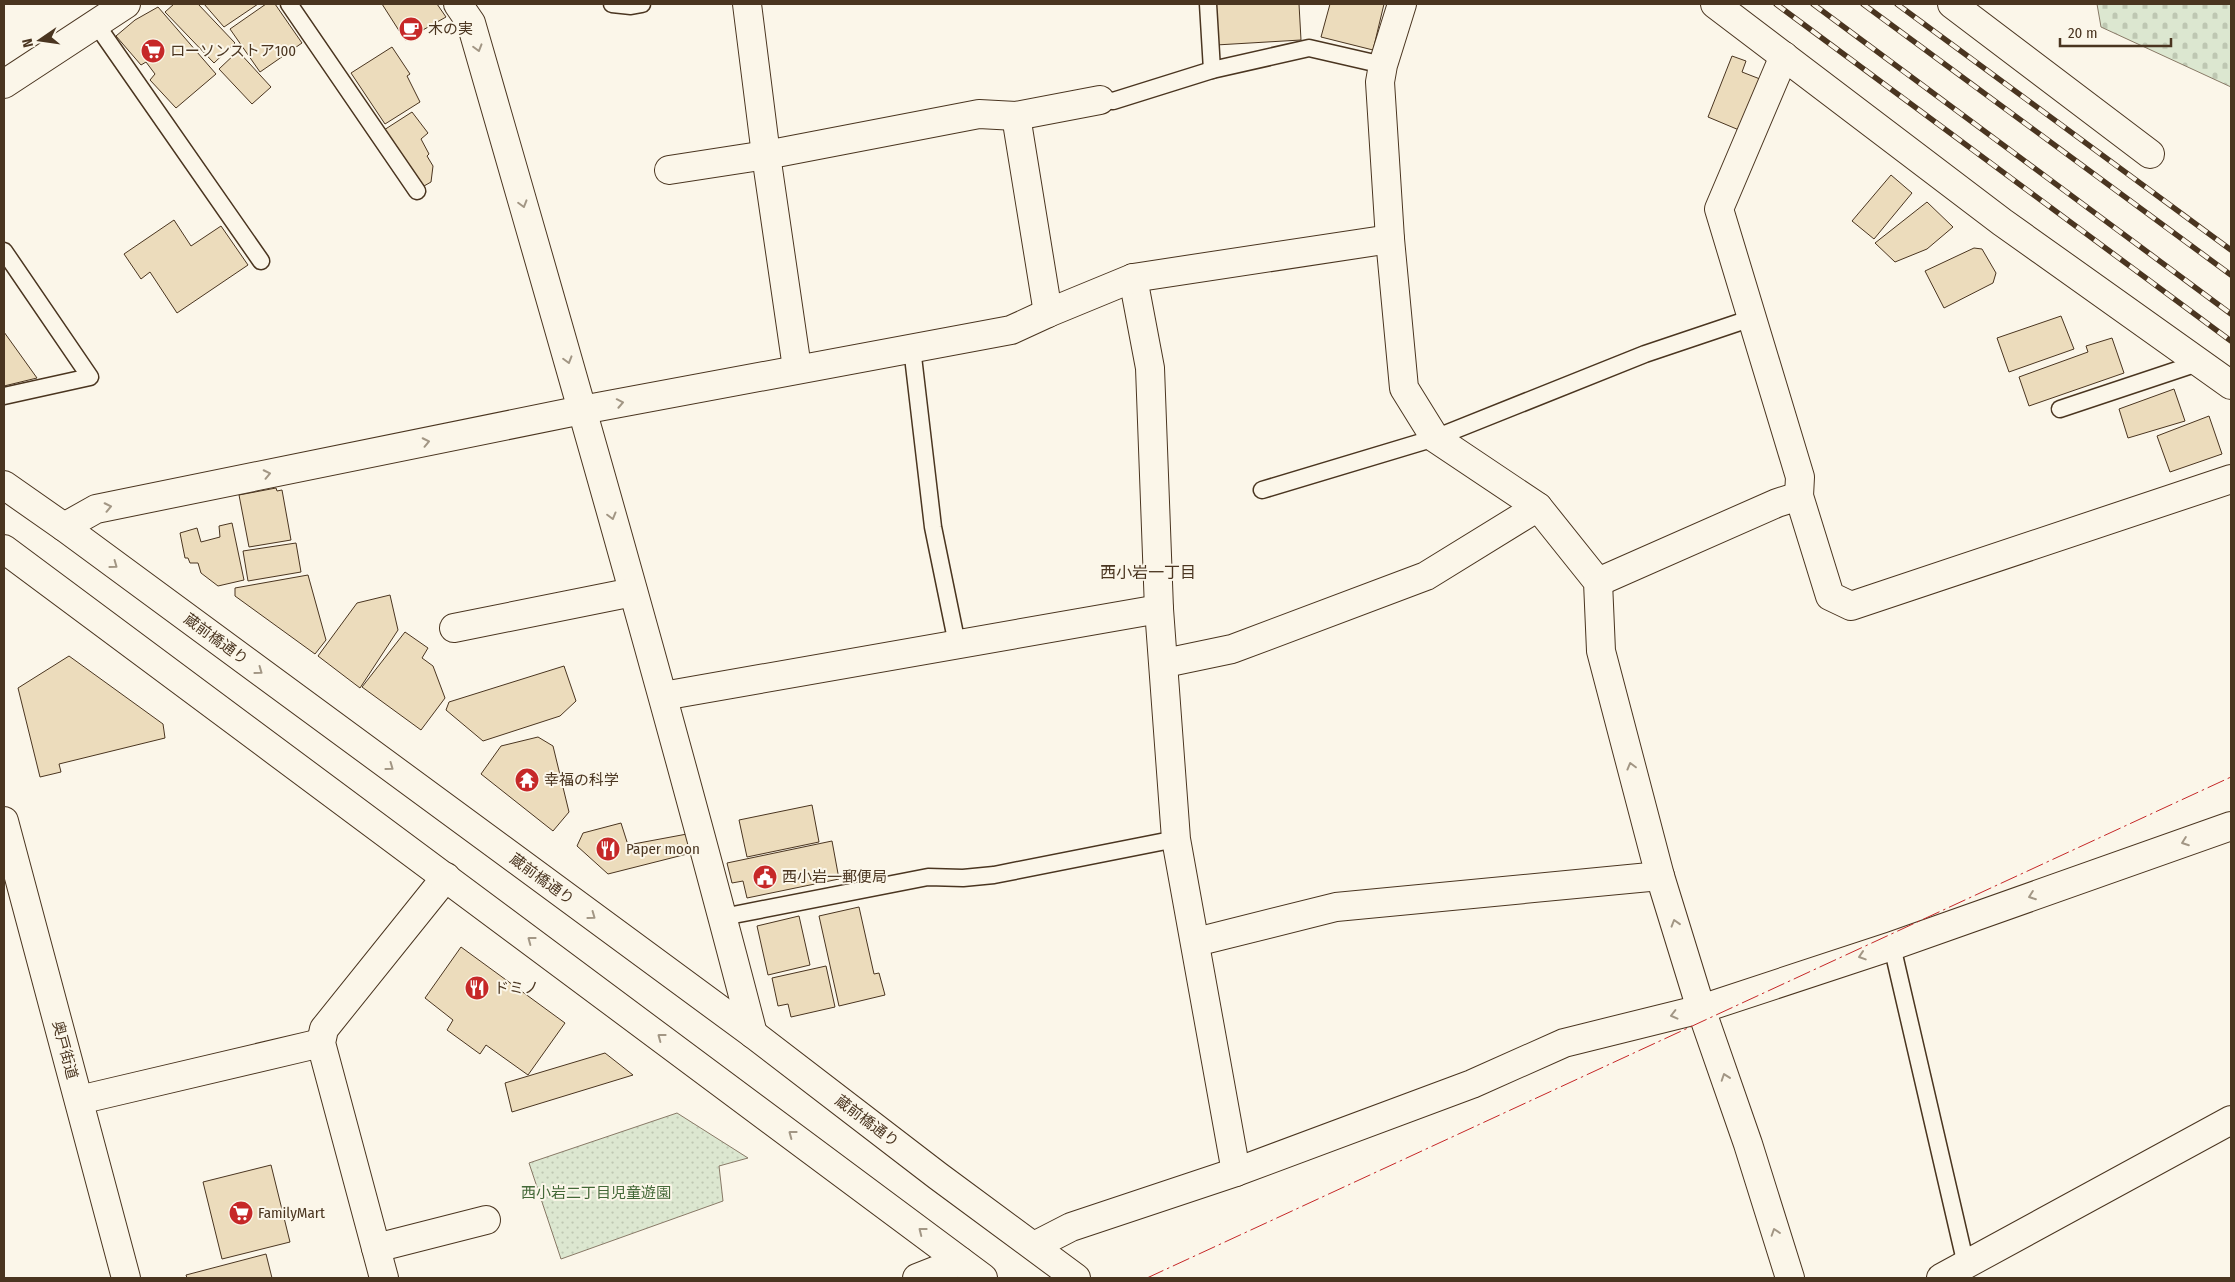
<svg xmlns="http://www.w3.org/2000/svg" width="2235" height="1282" viewBox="0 0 2235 1282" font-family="'Fira Sans Condensed','Noto Sans JP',sans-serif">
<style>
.green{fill:url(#green-dots);stroke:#887966}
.cemetery{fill:url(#cemetery-stones);stroke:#887966}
.building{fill:#ecdcbc;stroke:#4a3520}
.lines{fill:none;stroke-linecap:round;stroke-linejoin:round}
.lane-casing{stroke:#4a3520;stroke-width:19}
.street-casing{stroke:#4a3520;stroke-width:30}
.secondary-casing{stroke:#4a3520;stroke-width:30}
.primary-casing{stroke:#4a3520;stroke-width:30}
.lane{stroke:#fbf6e9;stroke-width:16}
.street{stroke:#fbf6e9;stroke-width:28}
.secondary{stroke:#fbf6e9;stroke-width:28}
.primary{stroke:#fbf6e9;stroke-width:28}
.rail-casing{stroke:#4a3520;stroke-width:5.5}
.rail{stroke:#fbf6e9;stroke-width:4;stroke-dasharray:11;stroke-linecap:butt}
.power{stroke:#c62828;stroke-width:1;stroke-dasharray:18 4 2.5 4;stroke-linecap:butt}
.oneway{stroke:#a29684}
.labels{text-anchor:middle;stroke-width:4;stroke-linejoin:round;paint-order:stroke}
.poi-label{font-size:15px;fill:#4a3520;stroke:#fbf6e9;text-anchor:start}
.street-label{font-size:15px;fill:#4a3520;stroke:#fbf6e9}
.park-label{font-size:15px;fill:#436837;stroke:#fbf6e9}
.neighbourhood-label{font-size:16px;fill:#4a3520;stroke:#fbf6e9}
</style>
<defs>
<pattern id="green-dots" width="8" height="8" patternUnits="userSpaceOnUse" patternTransform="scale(1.25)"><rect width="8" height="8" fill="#dce7d0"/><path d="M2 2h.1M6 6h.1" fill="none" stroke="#bec7b2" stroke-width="1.8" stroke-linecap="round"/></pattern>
<pattern id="cemetery-stones" width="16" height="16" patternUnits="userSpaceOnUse" patternTransform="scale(1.25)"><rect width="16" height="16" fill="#dce7d0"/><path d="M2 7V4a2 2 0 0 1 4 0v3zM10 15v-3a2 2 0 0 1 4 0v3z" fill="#bec7b2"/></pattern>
</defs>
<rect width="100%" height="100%" fill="#fbf6e9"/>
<polygon class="green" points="677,1113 748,1158 719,1166 723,1201 561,1259 529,1163"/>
<polygon class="cemetery" points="2097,4 2231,4 2231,87 2101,27"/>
<g class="building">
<polygon points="174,4 198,4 235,43 214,63 165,12"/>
<polygon points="204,4 258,4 224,27"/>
<polygon points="266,4 275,4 302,43 260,72 230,29"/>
<polygon points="382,4 437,4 446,17 405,40"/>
<polygon points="1214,4 1299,4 1301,40 1216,45"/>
<polygon points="1330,4 1384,4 1373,50 1321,37"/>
<polygon points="158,7 216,74 176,108 150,80 155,74 146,62 141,65 116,36 135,20"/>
<polygon points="392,47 410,74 407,76 420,102 385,124 351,73"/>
<polygon points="238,51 271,87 252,104 219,69"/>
<polygon points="1732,56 1746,61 1742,72 1760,79 1739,130 1708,117"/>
<polygon points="412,112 428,133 421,139 429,154 427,156 433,166 431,182 424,186 384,130"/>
<polygon points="1891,175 1912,193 1874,239 1852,221"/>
<polygon points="1927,202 1953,227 1927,249 1895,262 1875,243"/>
<polygon points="174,220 191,246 221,226 248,265 177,313 150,272 141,279 124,254"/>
<polygon points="1974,248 1982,249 1996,273 1993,283 1944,308 1925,271"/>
<polygon points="2061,316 2074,349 2009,372 1997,338"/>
<polygon points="4,332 37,378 4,386"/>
<polygon points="2112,338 2124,373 2029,406 2019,377 2088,352 2086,346"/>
<polygon points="2174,389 2185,421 2128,438 2119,409"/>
<polygon points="2209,416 2222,454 2170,472 2157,436"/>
<polygon points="276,488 277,491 282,490 291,540 249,547 239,495"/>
<polygon points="232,523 244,580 218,586 201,573 198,563 190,563 188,558 185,558 180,533 197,528 201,542 220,537 219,526"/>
<polygon points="296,543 301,572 248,581 243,551"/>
<polygon points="308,575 326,640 315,654 235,596 235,588"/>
<polygon points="390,595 398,630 360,688 318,656 357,603"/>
<polygon points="405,632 428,648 422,658 433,666 445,698 421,730 362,687"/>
<polygon points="69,656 163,724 165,738 59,764 61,772 40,777 18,688"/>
<polygon points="564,666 576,701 560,716 483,741 446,710 449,702"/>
<polygon points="538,737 553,746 569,812 553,831 481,774 501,746"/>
<polygon points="812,805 819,842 747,857 739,820"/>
<polygon points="621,823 628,845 687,834 691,853 608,874 577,846 583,833"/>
<polygon points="832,841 839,879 747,898 743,881 732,883 727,863"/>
<polygon points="859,907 874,974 879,973 885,995 839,1006 819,916"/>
<polygon points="799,916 810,965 768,975 757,926"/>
<polygon points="461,947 565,1023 528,1075 486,1045 480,1054 447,1030 453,1020 425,998"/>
<polygon points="826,966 835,1007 791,1017 788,1004 778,1006 772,978"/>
<polygon points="605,1053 633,1075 512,1112 505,1083"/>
<polygon points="271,1165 290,1242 222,1259 203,1182"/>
<polygon points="266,1254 272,1278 187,1278 186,1275"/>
</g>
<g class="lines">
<defs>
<g id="lane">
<polyline points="289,4 417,191"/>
<polyline points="612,4 631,6 642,4"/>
<polyline points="1208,4 1212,70"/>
<polyline points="96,24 261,261"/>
<polyline points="1100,100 1113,101 1212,70 1309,48 1383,65"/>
<polyline points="4,251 90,377 4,396"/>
<polyline points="912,348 933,527 957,644"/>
<polyline points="2060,409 2201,362"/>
<polyline points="1262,490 1435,438 1645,354 1752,318"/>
<polyline points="723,917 928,877 963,878 994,875 1176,839"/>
<polyline points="1892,946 1966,1265"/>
</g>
<g id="street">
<path d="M 458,4 L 471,23 C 568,359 665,695 753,1034"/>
<polyline points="747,4 766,155 797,368"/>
<polyline points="1402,4 1383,65 1380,82 1390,239 1404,388 1435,438 1538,507 1598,582 1601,651 1660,876 1701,1009 1748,1144 1790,1278"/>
<polyline points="1715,4 2002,222 2231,385"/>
<polyline points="1952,4 2150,154"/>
<polyline points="1784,56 1719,209 1800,477 1799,496 1830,596 1851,606 2231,479"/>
<polyline points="4,84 126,4"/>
<polyline points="1016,116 1048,313"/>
<polyline points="669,170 766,155 979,114 1016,116 1100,100"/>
<polyline points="1133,278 1150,368 1159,609 1176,839 1236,1172"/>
<polyline points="64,527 96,509 582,410 1011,330 1048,313 1133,278 1390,239"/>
<polyline points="1598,582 1777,503 1799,496"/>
<polyline points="454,628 633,592"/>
<polyline points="1165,663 1232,649 1426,576 1538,507"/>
<polyline points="663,696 1159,609"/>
<polyline points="1196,942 1336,907 1660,876"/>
<polyline points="79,1100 321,1043"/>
<polyline points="1034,1246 1071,1227 1236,1172 1472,1084 1564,1043 1701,1009 1892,946 2231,826"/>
<polyline points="376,1248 486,1220"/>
<polyline points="384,1278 321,1043 324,1029 446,877"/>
<polyline points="917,1278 960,1261"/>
</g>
<polyline id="secondary" points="1941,1278 2231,1120"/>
<g id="primary">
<polyline points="4,485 64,527 753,1034 938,1176 1076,1278"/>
<polyline points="4,549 983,1278"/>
<polyline points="4,821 126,1278"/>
</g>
</defs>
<use href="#lane" class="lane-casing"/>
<use href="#street" class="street-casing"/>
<use href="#secondary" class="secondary-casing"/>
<use href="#primary" class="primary-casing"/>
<use href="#lane" class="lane"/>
<use href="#street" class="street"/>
<use href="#secondary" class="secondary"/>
<use href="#primary" class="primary"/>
<defs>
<g id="rail">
<polyline points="1776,4 2231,341"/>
<polyline points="1813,4 2231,314"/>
<polyline points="1863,4 2231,275"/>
<polyline points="1897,4 2231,250"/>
</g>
</defs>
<use href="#rail" class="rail-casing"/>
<use href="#rail" class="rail"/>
<polyline class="power" points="1147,1278 2231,777"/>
</g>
<defs><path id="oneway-chevron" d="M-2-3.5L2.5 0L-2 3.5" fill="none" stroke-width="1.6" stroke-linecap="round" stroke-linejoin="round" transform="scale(1.25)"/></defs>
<g class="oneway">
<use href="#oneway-chevron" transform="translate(478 48) rotate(74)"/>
<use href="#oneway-chevron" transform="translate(523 204) rotate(74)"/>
<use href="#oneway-chevron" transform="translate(568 360) rotate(74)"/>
<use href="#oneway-chevron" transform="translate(620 403) rotate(-11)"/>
<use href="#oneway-chevron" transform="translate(426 442) rotate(-12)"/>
<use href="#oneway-chevron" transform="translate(267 474) rotate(-12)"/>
<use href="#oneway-chevron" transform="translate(108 507) rotate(-12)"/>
<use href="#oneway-chevron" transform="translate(612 516) rotate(75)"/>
<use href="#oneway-chevron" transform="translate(114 565) rotate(36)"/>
<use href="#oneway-chevron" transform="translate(259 671) rotate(36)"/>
<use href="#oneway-chevron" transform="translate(1631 766) rotate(-105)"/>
<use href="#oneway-chevron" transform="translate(390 767) rotate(36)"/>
<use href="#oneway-chevron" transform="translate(2185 842) rotate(160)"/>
<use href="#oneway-chevron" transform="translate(2032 896) rotate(160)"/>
<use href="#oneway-chevron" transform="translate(592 916) rotate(36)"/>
<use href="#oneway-chevron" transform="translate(1675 923) rotate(-107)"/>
<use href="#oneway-chevron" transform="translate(531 940) rotate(-143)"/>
<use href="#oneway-chevron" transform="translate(1862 956) rotate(162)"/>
<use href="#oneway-chevron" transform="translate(1674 1015) rotate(166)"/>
<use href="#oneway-chevron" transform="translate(661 1037) rotate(-143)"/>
<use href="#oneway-chevron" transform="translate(1725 1077) rotate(-109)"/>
<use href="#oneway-chevron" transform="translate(792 1134) rotate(-143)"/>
<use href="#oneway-chevron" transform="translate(922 1231) rotate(-142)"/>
<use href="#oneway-chevron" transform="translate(1775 1232) rotate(-108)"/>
</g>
<defs>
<symbol id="cafe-disc" viewBox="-11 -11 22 22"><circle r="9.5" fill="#c62828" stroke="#fbf6e9"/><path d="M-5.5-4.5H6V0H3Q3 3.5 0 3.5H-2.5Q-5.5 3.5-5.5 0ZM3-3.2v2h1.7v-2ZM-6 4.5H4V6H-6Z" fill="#fff"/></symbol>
<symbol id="supermarket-disc" viewBox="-11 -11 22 22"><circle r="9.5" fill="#c62828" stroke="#fbf6e9"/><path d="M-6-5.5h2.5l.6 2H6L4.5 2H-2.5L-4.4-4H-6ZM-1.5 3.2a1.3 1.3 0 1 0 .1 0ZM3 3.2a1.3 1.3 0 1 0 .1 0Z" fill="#fff"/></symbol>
<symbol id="temple-disc" viewBox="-11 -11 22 22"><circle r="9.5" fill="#c62828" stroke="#fbf6e9"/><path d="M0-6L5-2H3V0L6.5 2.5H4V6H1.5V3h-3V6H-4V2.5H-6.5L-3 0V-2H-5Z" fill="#fff"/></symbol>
<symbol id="restaurant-disc" viewBox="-11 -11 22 22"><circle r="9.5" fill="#c62828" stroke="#fbf6e9"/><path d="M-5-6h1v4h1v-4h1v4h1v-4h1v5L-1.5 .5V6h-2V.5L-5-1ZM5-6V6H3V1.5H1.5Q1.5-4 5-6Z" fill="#fff"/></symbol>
<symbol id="civic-disc" viewBox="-11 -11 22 22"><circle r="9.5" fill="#c62828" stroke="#fbf6e9"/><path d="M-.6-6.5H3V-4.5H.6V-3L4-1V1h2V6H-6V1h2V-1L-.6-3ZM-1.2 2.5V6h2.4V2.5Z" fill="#fff"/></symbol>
</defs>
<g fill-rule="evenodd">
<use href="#cafe-disc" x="397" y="15" width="28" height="28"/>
<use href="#supermarket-disc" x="139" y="37" width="28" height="28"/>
<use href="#temple-disc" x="513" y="766" width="28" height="28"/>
<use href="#restaurant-disc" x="594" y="835" width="28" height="28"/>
<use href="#civic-disc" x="751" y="863" width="28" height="28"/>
<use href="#restaurant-disc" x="463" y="974" width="28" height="28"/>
<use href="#supermarket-disc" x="227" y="1199" width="28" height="28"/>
</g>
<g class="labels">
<g class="poi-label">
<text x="428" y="34">木の実</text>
<text x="170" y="56">ローソンストア100</text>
<text x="544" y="785">幸福の科学</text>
<text x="626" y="854">Paper moon</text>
<text x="782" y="882">西小岩一郵便局</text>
<text x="494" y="993">ドミノ</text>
<text x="258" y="1218">FamilyMart</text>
</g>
<g class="street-label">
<text transform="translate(216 639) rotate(36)" y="5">蔵前橋通り</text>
<text transform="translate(542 879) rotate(36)" y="5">蔵前橋通り</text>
<text transform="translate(65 1050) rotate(75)" y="5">奥戸街道</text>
<text transform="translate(867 1121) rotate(37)" y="5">蔵前橋通り</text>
</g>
<g class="park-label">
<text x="596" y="1198">西小岩二丁目児童遊園</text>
</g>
<g class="neighbourhood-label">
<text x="1148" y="578">西小岩一丁目</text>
</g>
</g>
<rect width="2235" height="1282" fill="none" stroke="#4a3520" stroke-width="10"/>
<g transform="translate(40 40) rotate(257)" stroke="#fbf6e9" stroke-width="4" paint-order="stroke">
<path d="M0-4L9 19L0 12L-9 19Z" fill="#4a3520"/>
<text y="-8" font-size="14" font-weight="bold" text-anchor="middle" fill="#4a3520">N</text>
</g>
<path d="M2060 38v8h111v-8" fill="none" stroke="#4a3520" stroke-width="2.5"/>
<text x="2068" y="38" font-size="15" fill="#4a3520" stroke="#fbf6e9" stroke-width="4" paint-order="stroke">20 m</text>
</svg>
